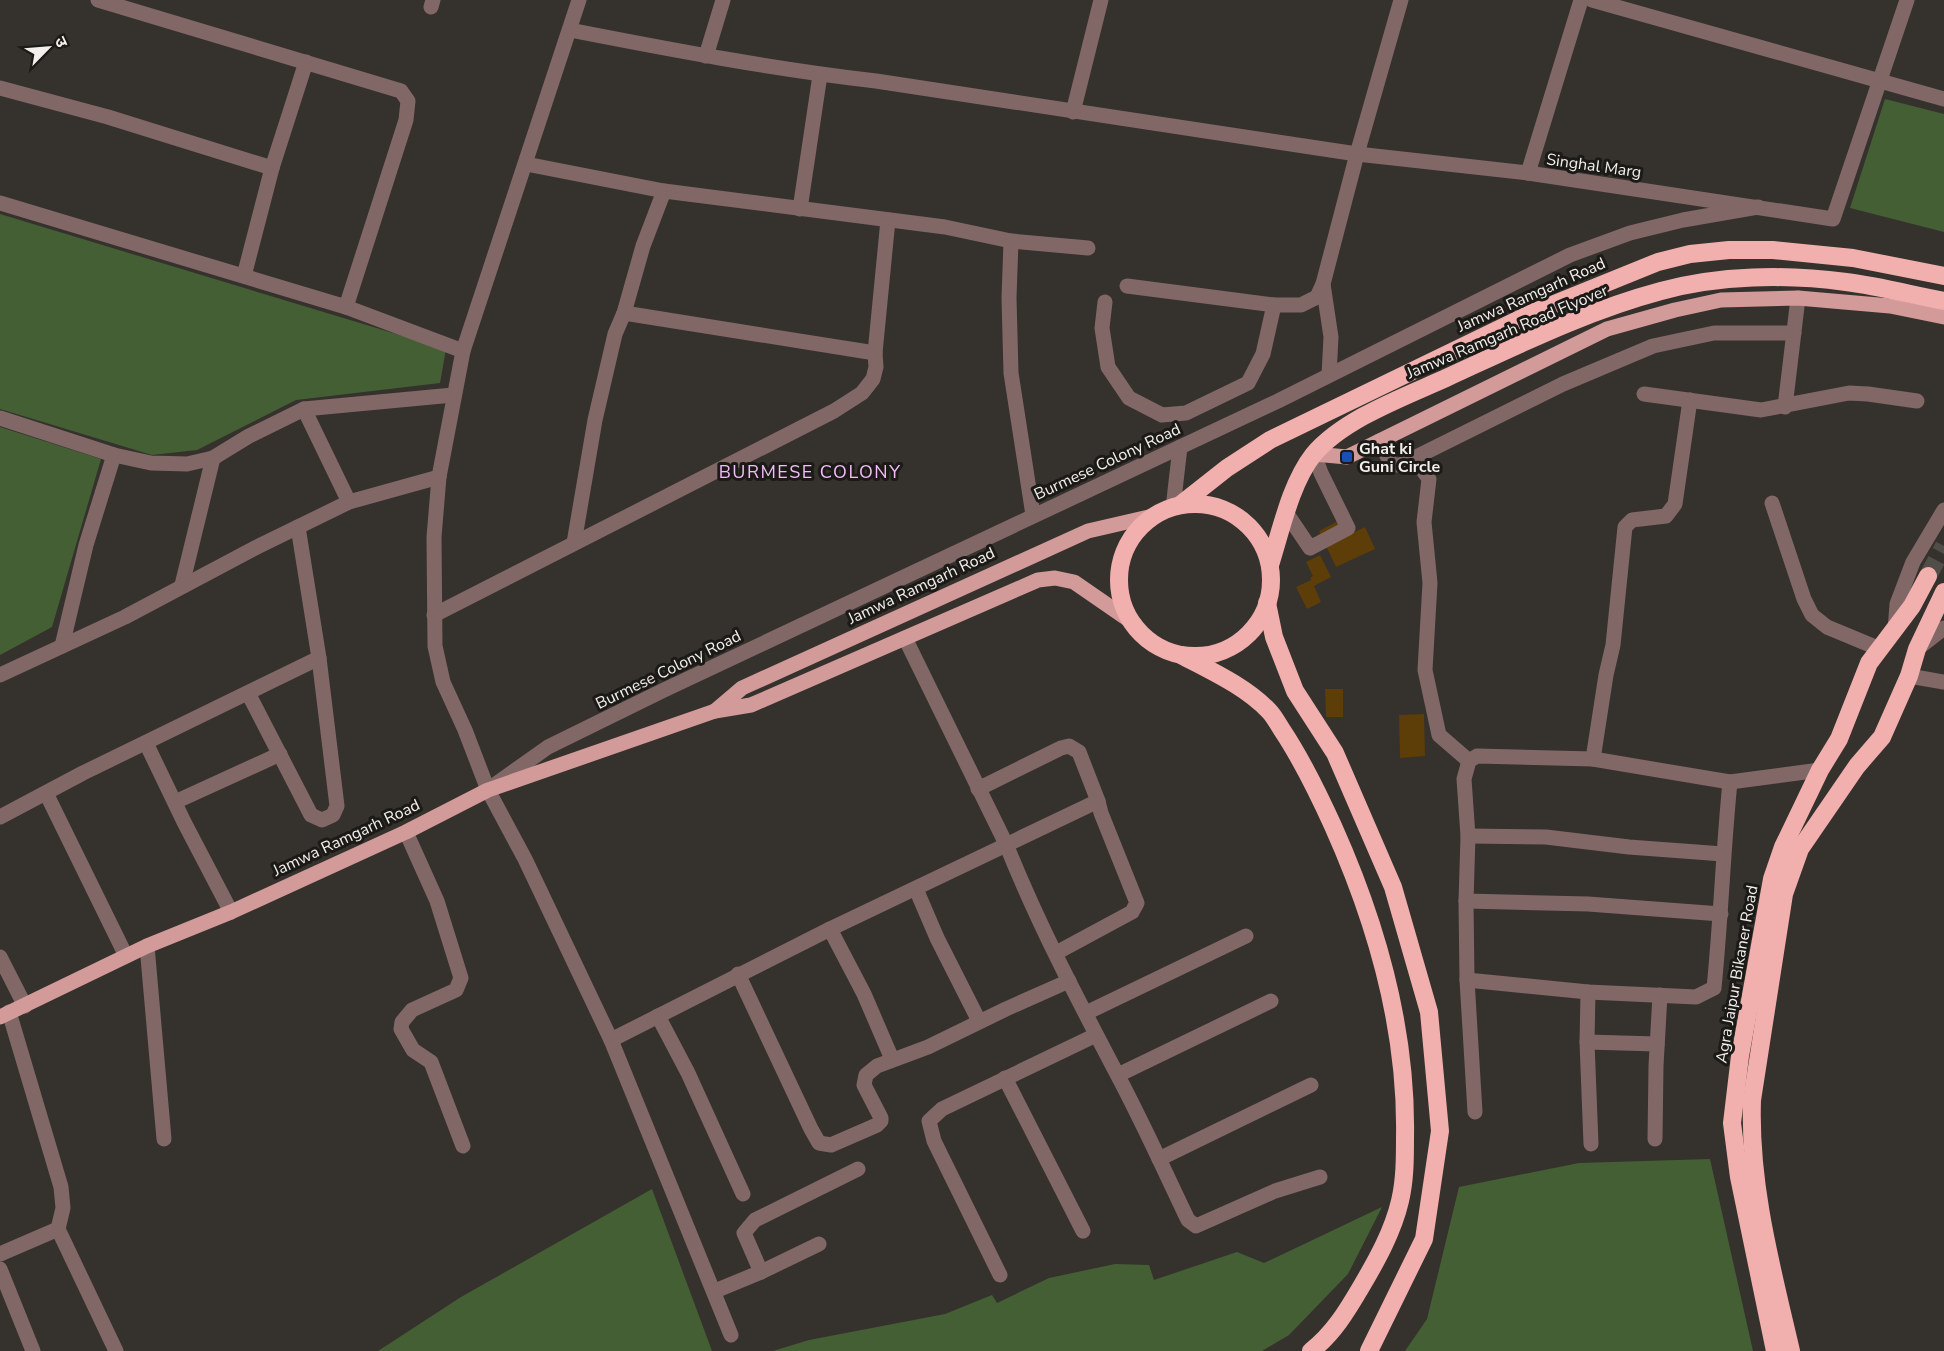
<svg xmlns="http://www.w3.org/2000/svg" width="1944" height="1351" viewBox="0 0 1944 1351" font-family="'Nunito Sans','Noto Sans Devanagari',sans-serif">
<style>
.green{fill:#455f35}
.building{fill:#5d3d08}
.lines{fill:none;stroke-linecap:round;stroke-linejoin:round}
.highway-tunnel{stroke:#514e49;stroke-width:18;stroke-dasharray:18 9;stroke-linecap:butt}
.minor{stroke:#826767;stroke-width:15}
.major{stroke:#d29b9a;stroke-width:15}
.highway{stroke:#f1afae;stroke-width:18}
.transit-dot{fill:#1a4fb4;stroke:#1b1a17;stroke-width:2}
.labels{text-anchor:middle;stroke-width:6;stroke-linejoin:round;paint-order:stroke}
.street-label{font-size:16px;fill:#f2efec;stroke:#1b1a17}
.poi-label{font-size:16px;font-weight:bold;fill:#f2efec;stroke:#1b1a17;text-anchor:start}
.neighbourhood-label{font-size:18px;letter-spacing:1.5px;fill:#f2bdfa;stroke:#1b1a17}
</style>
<rect width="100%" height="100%" fill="#35312c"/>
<g class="green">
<polygon points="1885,99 1944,114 1944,232 1850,208"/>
<polygon points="0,214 446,349 440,383 296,400 197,450 152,455 0,409"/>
<polygon points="0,427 101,459 52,627 0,655"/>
<polygon points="1710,1159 1753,1351 1405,1351 1427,1319 1459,1187 1579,1163"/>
<polygon points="652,1189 712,1351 378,1351 461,1297"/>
<polygon points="1382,1207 1348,1274 1289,1335 1262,1351 773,1351 809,1340 945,1314 992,1295 997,1303 1049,1278 1115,1264 1149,1265 1154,1280 1237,1252 1264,1263"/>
</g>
<g class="building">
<polygon points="1338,521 1346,536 1365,527 1375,549 1336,567 1319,531"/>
<polygon points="1320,555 1331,577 1314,586 1321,602 1307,609 1296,587 1311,580 1310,578 1313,576 1306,562"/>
<polygon points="1325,689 1343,689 1343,717 1326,717"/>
<polygon points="1424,714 1425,756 1400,758 1399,715"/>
</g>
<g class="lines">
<polyline class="highway-tunnel" points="1928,576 1944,546"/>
<g class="minor">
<polyline points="98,0 401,91 408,101 406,120 346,307"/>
<polyline points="579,0 463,351 439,477 434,537 435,646 443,682 465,730 488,790 525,859 611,1040 731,1335"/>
<polyline points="1401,0 1357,154 1528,173 1833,219 1907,0"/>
<polyline points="1592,0 1944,99"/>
<polyline points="431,7 433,0"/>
<path d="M 570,30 C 672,50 773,69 876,81 L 1357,154 L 1323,284 L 1317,297 L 1301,305 L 1274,305 L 1127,286"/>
<polyline points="706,56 723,0"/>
<polyline points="0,88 108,117 272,168"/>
<polyline points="1073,112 1101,0"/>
<polyline points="526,164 664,191 945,227 1011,241 1088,248"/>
<polyline points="1528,173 1581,0"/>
<polyline points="0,203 346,307 463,351"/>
<polyline points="800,209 820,75"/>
<polyline points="1011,241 1009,298 1011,373 1033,515"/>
<polyline points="244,276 272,168 306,62"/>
<polyline points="1323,284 1331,337 1329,375"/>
<polyline points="1105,302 1102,328 1108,367 1129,398 1162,415 1186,413 1248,383 1263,354 1274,305"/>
<polyline points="624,313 875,353"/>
<polyline points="1644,394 1761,410 1849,393 1868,394 1917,401"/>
<polyline points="1785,407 1798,298"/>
<polyline points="304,409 349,502"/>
<polyline points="0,418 114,455 151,463 187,464 213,458 249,436 304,409 453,395"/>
<polyline points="1379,441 1392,465 1400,465 1563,384 1653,346 1714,333 1794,333"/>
<polyline points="1414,458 1429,479 1424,522 1430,583 1425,670 1439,735 1469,761"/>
<polyline points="1772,503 1804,599 1812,615 1827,627 1880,649"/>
<polyline points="1173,508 1180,447"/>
<polyline points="1287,514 1310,548 1348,528 1321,473 1314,454"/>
<polyline points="574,543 595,420 615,334 624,313 643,246 664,191"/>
<polyline points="182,585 213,458"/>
<polyline points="434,615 834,411 862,393 873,379 876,367 875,353 888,220"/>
<polyline points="1895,630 1897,604 1913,562 1944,510"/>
<path d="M 905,638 L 1006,844 C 1038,924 1078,1000 1118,1076 C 1143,1123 1165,1172 1188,1220 L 1196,1226 L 1275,1191 L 1320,1177"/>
<polyline points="62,646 86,545 114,455"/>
<polyline points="1917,649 1944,628"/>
<polyline points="0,675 125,617 257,547 349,502 439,477"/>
<polyline points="1909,676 1944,682"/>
<polyline points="248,693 311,815 322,820 333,815 337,806 319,658 298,527"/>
<polyline points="146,743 184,822 231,912"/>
<polyline points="1593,759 1606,675 1613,645 1625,527 1632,520 1666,516 1675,504 1690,400"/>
<polyline points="493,786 548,747 664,690 1278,401 1570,255 1630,233 1683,220 1758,207"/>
<polyline points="978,789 1061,748 1069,746 1079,752 1098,801"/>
<polyline points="46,793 126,956"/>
<polyline points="175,802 280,754"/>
<polyline points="0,817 83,773 319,658"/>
<polyline points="406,832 437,901 461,978 456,990 412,1010 402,1022 401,1029 413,1050 431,1062 463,1146"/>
<polyline points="1468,836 1546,837 1629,847 1723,854"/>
<polyline points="916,889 937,938 979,1021"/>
<polyline points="1466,901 1588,904 1721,914"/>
<polyline points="830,929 864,994 892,1059"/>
<polyline points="147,946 164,1139"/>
<polyline points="0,957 25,1006"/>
<polyline points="738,974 811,1129 819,1143 831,1145 877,1125 881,1121 881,1118 864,1085 866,1075 877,1066 928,1047 1006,1009 1069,981"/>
<path d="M 1467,980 L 1588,992 L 1696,997 L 1714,988 C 1721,919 1723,851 1730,782"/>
<polyline points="1588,992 1587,1042 1591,1144"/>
<polyline points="1086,1013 1246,936"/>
<polyline points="658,1016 688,1073 743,1194"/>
<polyline points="611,1040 830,929 1098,801 1101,813 1137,903 1132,912 1056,953"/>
<polyline points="1587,1042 1657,1044"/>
<polyline points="1118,1075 1271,1001"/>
<polyline points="1005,1078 1083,1231"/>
<polyline points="1475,1112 1467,980 1466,901 1468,836 1464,779 1469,761 1477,756 1593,759 1730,782 1820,770"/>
<polyline points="1655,1139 1656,1066 1660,995"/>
<polyline points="1159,1159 1311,1085"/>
<polyline points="58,1229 116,1351"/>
<polyline points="0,1254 58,1229 63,1208 61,1187 9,1012"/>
<polyline points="0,1269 33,1351"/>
<polyline points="761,1272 744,1233 755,1220 858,1169"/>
<polyline points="1000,1275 934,1141 929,1121 942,1109 1096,1035"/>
<polyline points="715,1291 761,1272 819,1244"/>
</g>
<g class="major">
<polyline points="1314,454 1347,457 1607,329 1675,310 1721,300 1798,298 1890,306 1944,317"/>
<polyline points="715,711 742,688 1088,531 1153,516"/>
<polyline points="0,1017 147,946 231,912 406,832 488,790 715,711 751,705 1038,580 1055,578 1074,582 1132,622"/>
</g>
<g class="highway">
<circle cx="1195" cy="580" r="76"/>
<polyline points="1180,505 1227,468 1270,440 1532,313 1658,262 1690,254 1729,250 1773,250 1853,258 1944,276"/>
<path d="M 1270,565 C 1281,530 1291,483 1313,455 C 1343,419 1404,397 1446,378 C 1516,346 1586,311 1661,291 C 1719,275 1786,274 1846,282 C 1879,286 1912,295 1944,301"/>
<polyline points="1267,603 1274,637 1295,691 1335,753 1393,887 1429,1012 1440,1131 1424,1239 1369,1351"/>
<path d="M 1181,655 C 1211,671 1245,686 1269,711 C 1274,716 1278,724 1282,730 C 1302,760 1318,793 1333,826 C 1377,924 1407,1029 1405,1137 C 1405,1158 1405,1180 1400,1201 C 1393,1231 1377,1260 1361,1287 C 1347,1311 1333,1334 1311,1351"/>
<polyline points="1775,1351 1739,1177 1732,1123 1740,1056 1772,879 1783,847 1820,770 1839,739 1869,663 1912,606 1928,576"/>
<path d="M 1791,1351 C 1772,1269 1749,1186 1752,1100 L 1784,894 L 1800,849 L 1857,766 L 1882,737 L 1909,676 L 1917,649 L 1944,592"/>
</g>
</g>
<rect class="transit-dot" x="1341" y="451" width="12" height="12" rx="3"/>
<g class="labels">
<g class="street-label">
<text transform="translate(1594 165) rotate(8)" y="6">Singhal Marg</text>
<text transform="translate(1531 294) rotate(-24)" y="6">Jamwa Ramgarh Road</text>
<text transform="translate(1507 331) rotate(-23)" y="6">Jamwa Ramgarh Road Flyover</text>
<text transform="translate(1107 461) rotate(-25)" y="6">Burmese Colony Road</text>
<text transform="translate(921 585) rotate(-25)" y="6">Jamwa Ramgarh Road</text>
<text transform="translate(668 669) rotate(-26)" y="6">Burmese Colony Road</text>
<text transform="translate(346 837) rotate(-25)" y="6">Jamwa Ramgarh Road</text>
<text transform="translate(1736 974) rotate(-80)" y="6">Agra Jaipur Bikaner Road</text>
</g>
<g class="poi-label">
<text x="1359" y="454">Ghat ki<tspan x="1359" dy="18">Guni Circle</tspan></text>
</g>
<g class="neighbourhood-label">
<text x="810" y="478">BURMESE COLONY</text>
</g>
</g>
<g transform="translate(48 48) rotate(65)" stroke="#1b1a17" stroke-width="4.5" paint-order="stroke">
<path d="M0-4.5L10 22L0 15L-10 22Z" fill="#f2efec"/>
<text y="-9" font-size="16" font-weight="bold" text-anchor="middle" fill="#f2efec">उ</text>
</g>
</svg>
